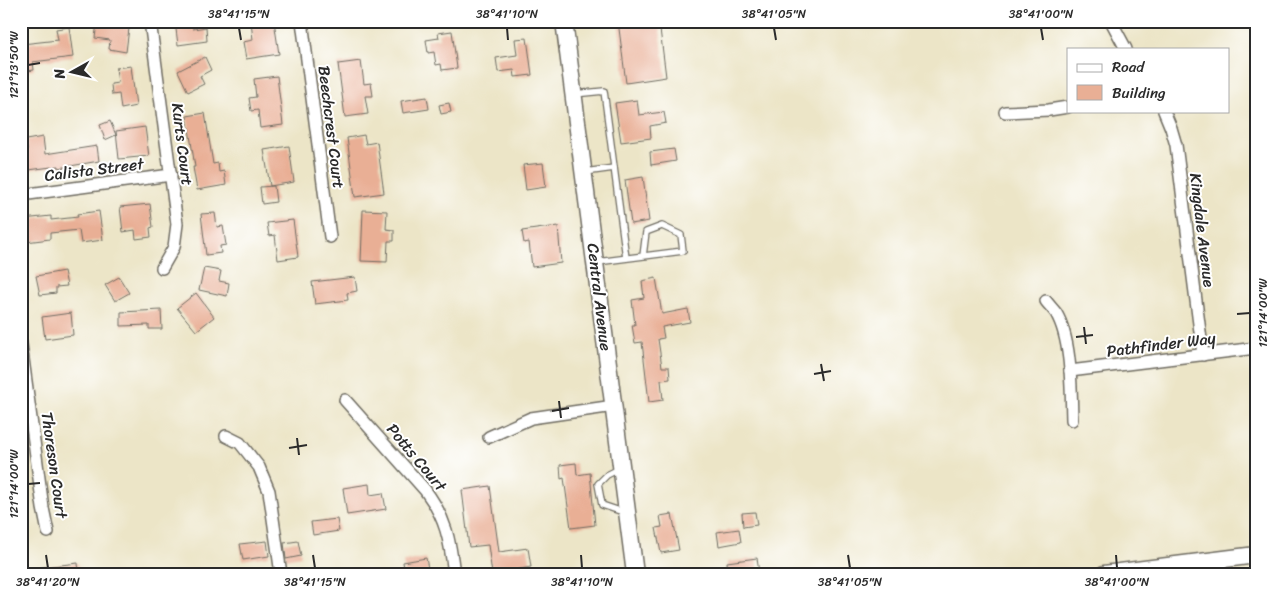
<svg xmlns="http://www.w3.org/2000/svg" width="1277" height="595" viewBox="0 0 1277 595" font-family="Sriracha,sans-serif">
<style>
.building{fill:#e9af95}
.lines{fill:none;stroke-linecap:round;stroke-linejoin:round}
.lane-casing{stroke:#6f6c62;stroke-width:8}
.street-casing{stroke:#6f6c62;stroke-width:14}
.secondary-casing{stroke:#6f6c62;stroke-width:19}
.lane{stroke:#fff;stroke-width:5.5}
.street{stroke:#fff;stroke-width:11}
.secondary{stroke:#fff;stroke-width:16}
.ticks{fill:none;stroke:#2b2b2b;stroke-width:2}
.labels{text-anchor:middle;stroke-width:4;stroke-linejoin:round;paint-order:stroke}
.street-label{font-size:16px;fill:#2b2b2b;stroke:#fff}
.neatline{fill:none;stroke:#2b2b2b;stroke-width:2}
.ticks-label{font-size:12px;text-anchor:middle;fill:#2b2b2b}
</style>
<rect width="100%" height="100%" fill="#fff"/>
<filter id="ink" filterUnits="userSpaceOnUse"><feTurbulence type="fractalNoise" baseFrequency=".02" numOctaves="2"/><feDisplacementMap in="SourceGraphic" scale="10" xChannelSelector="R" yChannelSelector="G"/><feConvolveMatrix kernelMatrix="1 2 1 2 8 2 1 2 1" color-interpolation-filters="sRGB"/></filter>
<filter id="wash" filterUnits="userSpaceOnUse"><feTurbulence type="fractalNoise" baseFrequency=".0096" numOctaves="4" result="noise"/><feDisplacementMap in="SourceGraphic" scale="20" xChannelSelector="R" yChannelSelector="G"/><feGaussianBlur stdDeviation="1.12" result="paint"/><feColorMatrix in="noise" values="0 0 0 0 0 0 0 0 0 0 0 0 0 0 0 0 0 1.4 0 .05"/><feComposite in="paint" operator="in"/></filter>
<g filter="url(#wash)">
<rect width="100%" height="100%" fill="#ece5c7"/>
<g id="blocks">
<g class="building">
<polygon points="175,21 192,21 193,29 206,27 207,41 178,45"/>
<polygon points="251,21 274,21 279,54 246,59 243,42 253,40"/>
<polygon points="618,21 659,21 666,77 626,83"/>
<polygon points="97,23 129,28 126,52 109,49 110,40 95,38"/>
<polygon points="69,27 73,57 33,62 34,70 21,72 21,57 24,57 22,44 58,40 56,29"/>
<polygon points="452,31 457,68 442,70 441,64 436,65 434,52 428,53 426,40 439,38 438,33"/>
<polygon points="527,38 532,75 515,77 514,70 498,72 496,58 517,55 515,39"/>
<polygon points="205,57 211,70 200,76 204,84 188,92 178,71"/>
<polygon points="361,61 364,84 371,83 373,96 365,96 368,114 345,117 338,64"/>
<polygon points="131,66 136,106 121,109 119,94 112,95 111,84 118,83 116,68"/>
<polygon points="277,76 283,125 260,128 258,110 251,111 249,98 256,97 254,79"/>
<polygon points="427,97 429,109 403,113 401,101"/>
<polygon points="637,100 639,115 664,112 666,123 650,126 651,138 621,142 615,103"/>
<polygon points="449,103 451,112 441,114 439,105"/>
<polygon points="205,113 213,164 218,163 219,172 224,171 226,185 197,190 193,167 195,167 187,116"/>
<polygon points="110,121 116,135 105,140 100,125"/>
<polygon points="145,127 149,156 119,159 116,131"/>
<polygon points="364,135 366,144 377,142 384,193 355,197 347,138"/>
<polygon points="43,137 45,154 97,146 99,161 59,168 59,166 21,171 21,151 27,150 26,140"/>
<polygon points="289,146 294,182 270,186 264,150"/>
<polygon points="674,149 676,161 651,165 650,152"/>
<polygon points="543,163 546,187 526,190 523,165"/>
<polygon points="643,177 649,221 631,224 625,180"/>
<polygon points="274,186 276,202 262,204 260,187"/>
<polygon points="150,204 153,227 150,228 151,237 136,239 135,230 123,232 120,207"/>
<polygon points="363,210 387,211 386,229 394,230 394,241 388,241 387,262 361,261"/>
<polygon points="99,211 103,240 81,243 79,230 50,233 50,239 26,242 23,219 51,216 51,220 78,217 77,214"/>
<polygon points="215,213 217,227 223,226 226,245 220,246 221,253 206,255 201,214"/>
<polygon points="293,220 298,257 278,260 275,235 269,236 267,223"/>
<polygon points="558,226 561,263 532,267 529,242 524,243 522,231"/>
<polygon points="204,268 221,271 219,281 229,283 227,296 199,290"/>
<polygon points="64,271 67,286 56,287 56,293 40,295 36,276"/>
<polygon points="119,277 129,293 115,301 105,285"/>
<polygon points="355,277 357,291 347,293 348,300 315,304 312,282"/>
<polygon points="656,278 662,314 688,309 690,322 662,327 664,338 658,339 662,367 669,367 670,379 661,380 663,400 649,402 642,342 635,343 632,325 635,325 632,300 644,298 642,281"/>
<polygon points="196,293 214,317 196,331 177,308"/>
<polygon points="161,310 162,329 149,329 149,325 121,326 121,312"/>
<polygon points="71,313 73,335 45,339 42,317"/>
<polygon points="576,463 577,475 590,473 595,525 571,528 564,478 561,479 560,465"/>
<polygon points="369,484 370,495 383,493 386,509 347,515 343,488"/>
<polygon points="490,486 499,552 528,548 531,567 509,571 509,574 492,574 488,545 469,547 462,490"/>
<polygon points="755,512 757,525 743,527 742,513"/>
<polygon points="672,514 679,550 661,553 656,528 662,527 660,516"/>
<polygon points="337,519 339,531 313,535 311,522"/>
<polygon points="739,529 741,542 719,546 717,532"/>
<polygon points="267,541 269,556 243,560 240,544"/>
<polygon points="298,541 301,556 286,559 284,543"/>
<polygon points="426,558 429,574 405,574 403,562"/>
<polygon points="757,558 759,573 728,574 727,562"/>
<polygon points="78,563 79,574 35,574 35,568"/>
</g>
</g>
</g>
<g filter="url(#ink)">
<use href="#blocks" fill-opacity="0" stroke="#6f6c62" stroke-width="1"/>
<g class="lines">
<defs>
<g id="lane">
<polyline points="574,94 604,91 626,258"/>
<polyline points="585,172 614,168"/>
<polyline points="597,262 683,251 681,235 662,226 646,232 643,256"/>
<polyline points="619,469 607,475 598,484 602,505 626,513"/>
</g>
<g id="street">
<polyline points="150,21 177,224 174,247 162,268"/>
<polyline points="302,21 330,237"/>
<polyline points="1111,21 1126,49"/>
<polyline points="1164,111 1171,128 1176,145 1203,355"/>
<polyline points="1005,112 1049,110 1068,107"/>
<polyline points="21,195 171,175"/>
<path d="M 1046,301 C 1049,305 1053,309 1056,313 C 1072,340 1071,390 1072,420"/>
<polyline points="21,344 43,508 48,532"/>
<polyline points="1070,371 1256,348"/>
<path d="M 345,400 L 425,490 C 446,518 450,540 454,574"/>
<polyline points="226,436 240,443 259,467 269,491 281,574"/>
<polyline points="489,437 531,418 614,406"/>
</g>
<g id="secondary">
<polyline points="564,21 635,574"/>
<polyline points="1104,574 1256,555"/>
</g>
</defs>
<use href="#lane" class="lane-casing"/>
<use href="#street" class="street-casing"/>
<use href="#secondary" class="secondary-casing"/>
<use href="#lane" class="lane"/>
<use href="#street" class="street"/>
<use href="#secondary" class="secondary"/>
</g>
</g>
<path class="ticks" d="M 239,28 L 241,40M 507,28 L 508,40M 774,28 L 776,40M 1041,28 L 1043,40M 28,65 L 40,63M 1237,314 L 1250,313M 1084,327 L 1086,344M 1076,337 L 1093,335M 821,364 L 824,381M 814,374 L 831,371M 559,401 L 561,418M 552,411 L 569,408M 297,438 L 299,455M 289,448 L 307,445M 28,484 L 40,483M 46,555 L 48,568M 313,555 L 315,568M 581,555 L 582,568M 848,555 L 850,568M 1116,555 L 1117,568"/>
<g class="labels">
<g class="street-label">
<text transform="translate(332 127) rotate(83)" y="6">Beechcrest Court</text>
<text transform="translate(183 144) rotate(83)" y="6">Kurts Court</text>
<text transform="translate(94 169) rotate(-7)" y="6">Calista Street</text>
<text transform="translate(1203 230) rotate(83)" y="6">Kingdale Avenue</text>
<text transform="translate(600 297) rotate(83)" y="6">Central Avenue</text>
<text transform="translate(1161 344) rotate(-7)" y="6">Pathfinder Way</text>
<text transform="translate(417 457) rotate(50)" y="6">Potts Court</text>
<text transform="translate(55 465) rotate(82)" y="6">Thoreson Court</text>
</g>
</g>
<rect width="1277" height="595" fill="none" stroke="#fff" stroke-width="55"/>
<rect x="1067" y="48" width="162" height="65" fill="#ffffff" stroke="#aaaaaa"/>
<rect x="1077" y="64" width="25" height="8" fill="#ffffff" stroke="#aaaaaa"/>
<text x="1112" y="72" font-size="15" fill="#2b2b2b">Road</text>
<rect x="1077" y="85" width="25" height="15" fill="#e9af95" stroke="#aaaaaa"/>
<text x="1112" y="98" font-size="15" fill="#2b2b2b">Building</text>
<g transform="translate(72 72) rotate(262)" stroke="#ffffff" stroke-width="4" paint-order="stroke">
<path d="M0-4L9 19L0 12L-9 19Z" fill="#2b2b2b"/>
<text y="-8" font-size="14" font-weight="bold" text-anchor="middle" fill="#2b2b2b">N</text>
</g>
<rect x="28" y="28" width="1222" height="540" class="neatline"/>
<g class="ticks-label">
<text x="239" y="18">38°41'15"N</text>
<text x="507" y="18">38°41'10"N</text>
<text x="774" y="18">38°41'05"N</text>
<text x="1041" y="18">38°41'00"N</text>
<text transform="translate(14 65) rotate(-90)" y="4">121°13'50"W</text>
<text transform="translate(1263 313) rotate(-90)" y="4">121°14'00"W</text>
<text transform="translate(14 484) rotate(-90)" y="4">121°14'00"W</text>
<text x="48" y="586">38°41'20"N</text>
<text x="315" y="586">38°41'15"N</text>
<text x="582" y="586">38°41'10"N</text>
<text x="850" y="586">38°41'05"N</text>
<text x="1117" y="586">38°41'00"N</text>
</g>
</svg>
